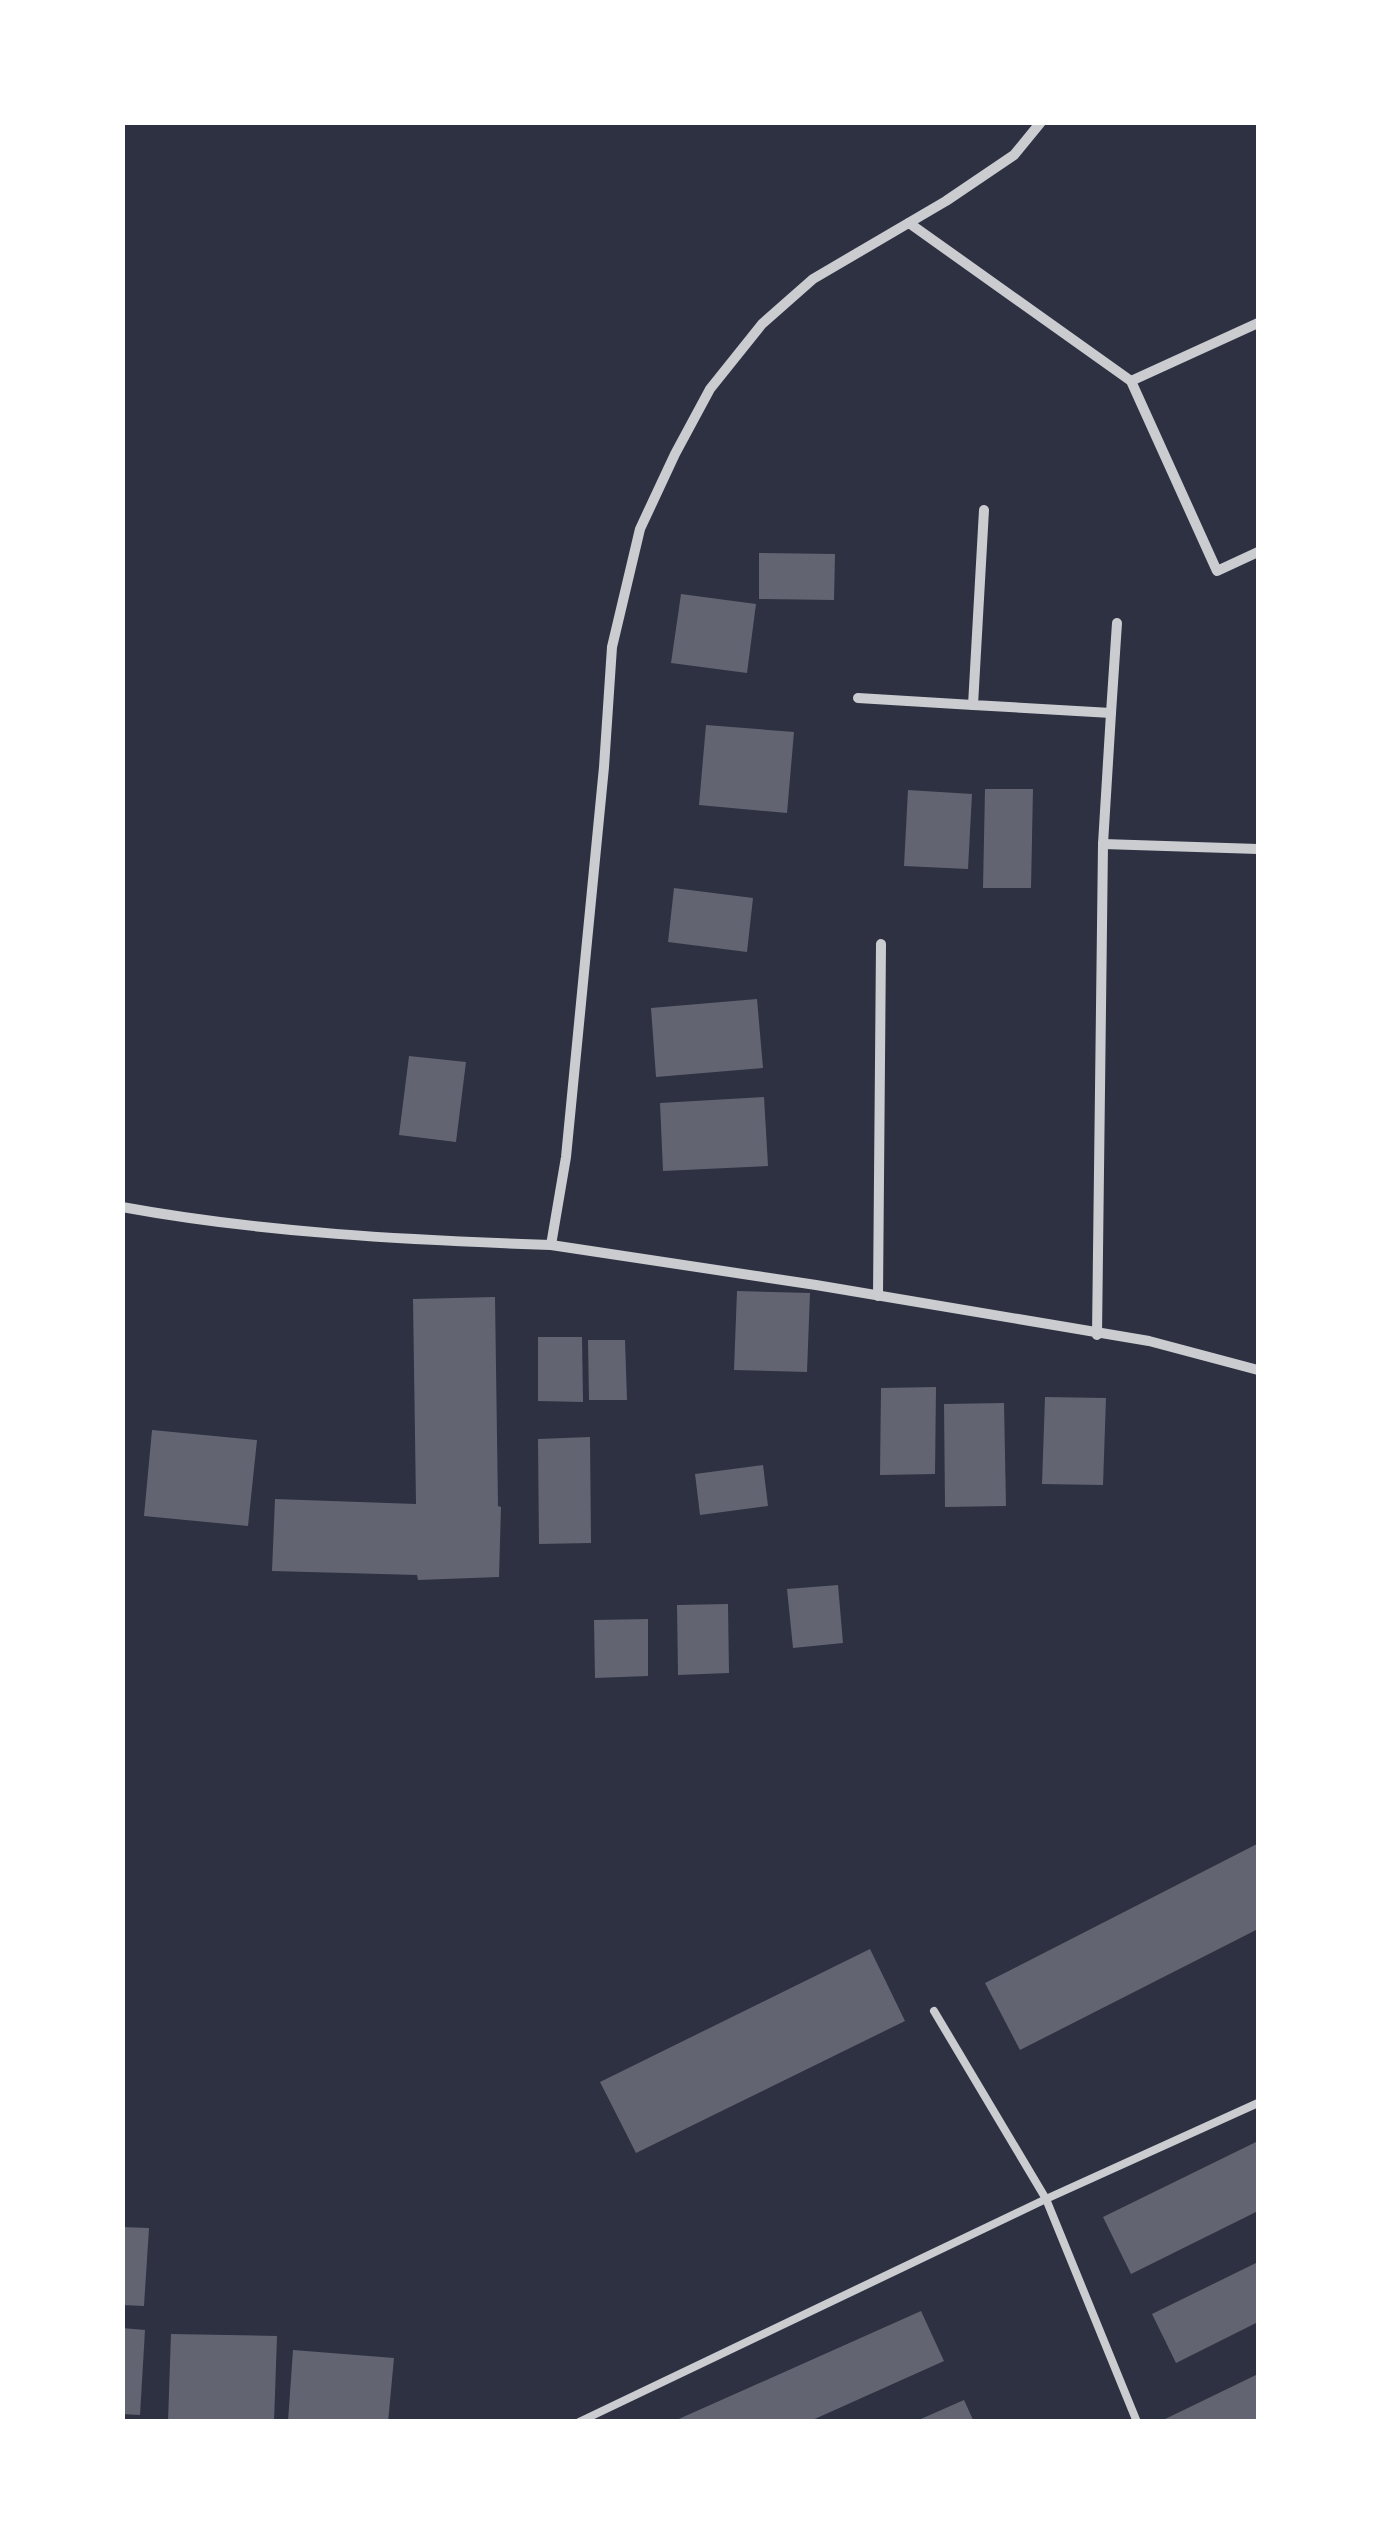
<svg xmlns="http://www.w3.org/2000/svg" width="1381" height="2544" viewBox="0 0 1381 2544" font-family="Ubuntu,sans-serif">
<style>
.building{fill:#626471}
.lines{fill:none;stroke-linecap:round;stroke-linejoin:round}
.service{stroke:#caccd0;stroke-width:8}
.minor{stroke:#caccd0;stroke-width:10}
</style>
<rect width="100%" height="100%" fill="#2d3142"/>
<g class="building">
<polygon points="759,553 835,554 834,600 759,599"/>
<polygon points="681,594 756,604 747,673 671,663"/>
<polygon points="706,725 794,732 787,813 699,805"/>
<polygon points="985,789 1033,789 1031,888 983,888"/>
<polygon points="908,790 972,794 968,869 904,866"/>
<polygon points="674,888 753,898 747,952 668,942"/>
<polygon points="757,999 763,1068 656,1077 651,1008"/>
<polygon points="409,1056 466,1062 456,1142 399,1135"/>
<polygon points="764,1097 768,1166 663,1171 660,1103"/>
<polygon points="737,1291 810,1293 807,1372 734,1370"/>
<polygon points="495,1297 498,1506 501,1507 499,1577 418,1580 417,1575 272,1571 275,1499 416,1504 413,1299"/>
<polygon points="538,1337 582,1337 583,1402 538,1401"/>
<polygon points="588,1340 625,1340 627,1400 589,1400"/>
<polygon points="936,1387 935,1474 880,1475 881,1388"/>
<polygon points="1045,1397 1106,1398 1103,1485 1042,1484"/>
<polygon points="1004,1403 1006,1506 945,1507 944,1404"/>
<polygon points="152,1430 257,1440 248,1526 144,1516"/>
<polygon points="590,1437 591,1543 539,1544 538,1439"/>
<polygon points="763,1465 768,1506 700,1515 695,1474"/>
<polygon points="838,1585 843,1643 793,1648 787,1589"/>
<polygon points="728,1604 729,1673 678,1675 677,1605"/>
<polygon points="648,1619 648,1676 595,1678 594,1620"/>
<polygon points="1257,1844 1258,1929 1020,2050 985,1983"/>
<polygon points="870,1949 905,2021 636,2153 600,2082"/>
<polygon points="1258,2141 1258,2211 1131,2274 1103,2217"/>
<polygon points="122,2227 149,2228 144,2306 122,2305"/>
<polygon points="1258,2262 1258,2322 1176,2363 1152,2314"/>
<polygon points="921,2311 944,2361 808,2422 672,2422"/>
<polygon points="122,2328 145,2330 140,2415 122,2414"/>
<polygon points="171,2334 277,2336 274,2422 168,2422"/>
<polygon points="293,2350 394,2358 388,2422 288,2422"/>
<polygon points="1258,2374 1258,2422 1159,2422"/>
<polygon points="964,2400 974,2422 914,2422"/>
</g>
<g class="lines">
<g class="service">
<polyline points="934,2011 1046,2199 1137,2422"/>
<polyline points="579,2422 1046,2199 1258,2103"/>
</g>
<g class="minor">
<polyline points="909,223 1131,381 1217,571 1258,552"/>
<polyline points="1131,381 1258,323"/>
<polyline points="984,510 973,705 1111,713 1103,844 1097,1335"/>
<polyline points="858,698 973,705"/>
<polyline points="1111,713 1117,623"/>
<polyline points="1103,844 1258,849"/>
<path d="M 122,1207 C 264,1233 408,1240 551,1245 L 566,1157 L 604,767 L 612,647 L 640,529 L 675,454 L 710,389 L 762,324 L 813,279 L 946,201 L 1014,155 L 1041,122"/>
<polyline points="551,1245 816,1285 1149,1341 1258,1370"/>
<polyline points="878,1296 881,944"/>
</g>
</g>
<rect width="1381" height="2544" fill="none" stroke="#ffffff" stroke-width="250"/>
</svg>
